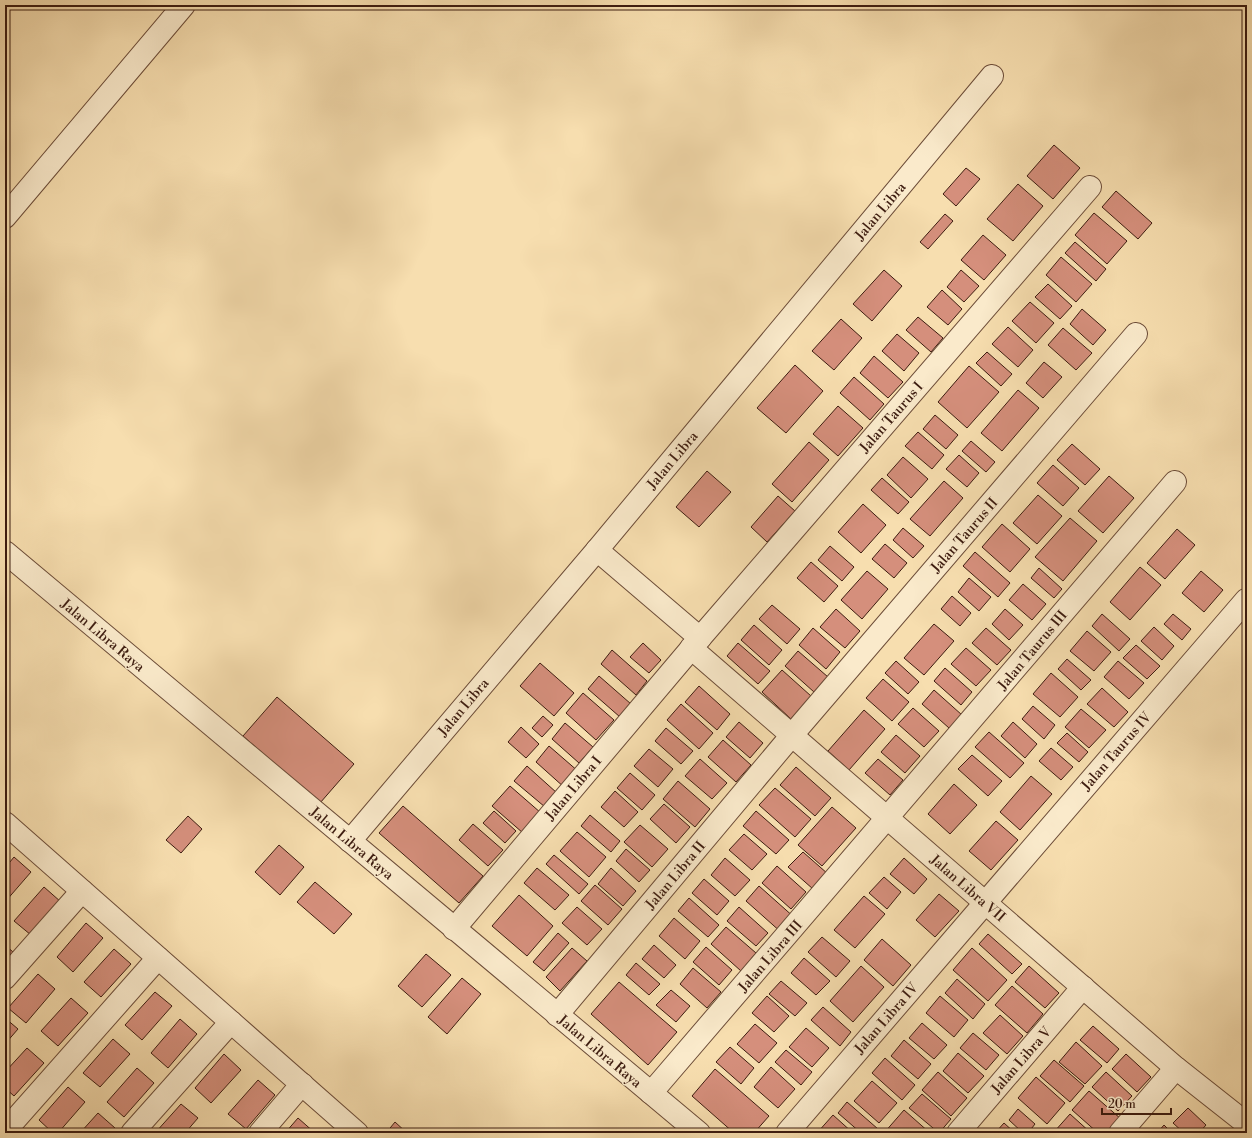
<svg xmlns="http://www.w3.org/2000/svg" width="1252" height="1138" viewBox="0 0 1252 1138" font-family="'Libre Bodoni',serif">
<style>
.building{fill:#d58f7c;stroke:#3d1c10}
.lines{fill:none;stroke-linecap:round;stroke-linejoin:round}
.street-casing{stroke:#6c4c38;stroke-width:24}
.street{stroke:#faeacb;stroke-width:22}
.labels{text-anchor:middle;stroke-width:3;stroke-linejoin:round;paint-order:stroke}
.street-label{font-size:14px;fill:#3d1c10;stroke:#faeacb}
</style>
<rect width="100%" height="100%" fill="#f7deaf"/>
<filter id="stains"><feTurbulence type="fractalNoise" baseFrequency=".005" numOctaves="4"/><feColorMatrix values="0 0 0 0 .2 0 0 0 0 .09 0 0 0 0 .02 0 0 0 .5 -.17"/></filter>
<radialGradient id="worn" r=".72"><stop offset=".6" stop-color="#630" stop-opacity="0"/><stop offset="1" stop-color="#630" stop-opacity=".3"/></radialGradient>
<g class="building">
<polygon points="1054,145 1080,168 1053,199 1027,176"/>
<polygon points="966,168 980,179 956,206 943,194"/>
<polygon points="1018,184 1043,206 1013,241 987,219"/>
<polygon points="1116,191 1152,223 1138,239 1102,207"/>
<polygon points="1094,213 1127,241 1107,264 1075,235"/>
<polygon points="945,214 953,221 928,249 920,242"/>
<polygon points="983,235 1006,255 984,280 961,260"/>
<polygon points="1075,242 1106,269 1096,281 1065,253"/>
<polygon points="1061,257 1092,284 1076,302 1046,275"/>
<polygon points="884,270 902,286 872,321 853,304"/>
<polygon points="961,270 979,286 964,302 947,287"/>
<polygon points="1048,284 1072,306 1060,319 1035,297"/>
<polygon points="942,290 962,309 948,325 927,307"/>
<polygon points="1030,302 1054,323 1036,343 1012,321"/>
<polygon points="1082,309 1106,330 1093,345 1070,324"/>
<polygon points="918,317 943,338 931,352 906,330"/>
<polygon points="841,319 862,338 834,370 812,351"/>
<polygon points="1008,327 1033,350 1018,367 992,344"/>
<polygon points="1063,328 1092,353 1076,370 1048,345"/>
<polygon points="897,334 919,353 904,371 882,351"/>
<polygon points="987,352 1012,374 1001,386 976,363"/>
<polygon points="874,356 903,382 888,398 860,373"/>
<polygon points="1044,362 1062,377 1043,398 1026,383"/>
<polygon points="795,365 823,391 786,433 757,408"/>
<polygon points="969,366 999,392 967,428 938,402"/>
<polygon points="854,377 884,404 870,420 840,393"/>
<polygon points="1018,390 1039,408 1002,451 981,433"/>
<polygon points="838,406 863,428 838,456 813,434"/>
<polygon points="935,415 958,435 946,449 923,429"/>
<polygon points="918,432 944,455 932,469 905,446"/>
<polygon points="971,441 995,462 986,472 962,451"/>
<polygon points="809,442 829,460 792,502 772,484"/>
<polygon points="1072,444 1100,469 1085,485 1057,460"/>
<polygon points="959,455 979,473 967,487 946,469"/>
<polygon points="903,457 928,479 911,498 887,475"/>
<polygon points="1053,465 1079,488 1063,506 1037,483"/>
<polygon points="707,471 731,492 699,527 676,507"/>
<polygon points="1109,476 1134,498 1103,533 1078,511"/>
<polygon points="882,478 909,502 898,514 871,490"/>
<polygon points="944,481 963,498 930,536 910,519"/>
<polygon points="1038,495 1062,516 1037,544 1013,523"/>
<polygon points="778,496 795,511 767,542 751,527"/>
<polygon points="863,504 886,525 861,553 838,532"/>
<polygon points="1070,518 1097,541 1063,581 1035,557"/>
<polygon points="1002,524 1030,549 1010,572 982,547"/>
<polygon points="903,528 924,546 913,558 893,540"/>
<polygon points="1177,529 1195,545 1165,579 1147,563"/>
<polygon points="885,544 907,563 894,578 872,559"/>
<polygon points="830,546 854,567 842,581 818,560"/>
<polygon points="975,552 1010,583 998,597 963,566"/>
<polygon points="811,562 838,586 824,602 797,578"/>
<polygon points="1140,567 1161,585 1130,620 1110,602"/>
<polygon points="1039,568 1062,589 1054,598 1031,578"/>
<polygon points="867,571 888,589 862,619 841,600"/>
<polygon points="1201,571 1223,590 1204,612 1182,593"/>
<polygon points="969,578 991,597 979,611 958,592"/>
<polygon points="1023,584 1046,604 1032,620 1009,600"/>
<polygon points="952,596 971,613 960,626 941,609"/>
<polygon points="772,605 800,629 787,644 759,619"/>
<polygon points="836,609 860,631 845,648 820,627"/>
<polygon points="1005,609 1023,625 1009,640 992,624"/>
<polygon points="1102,614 1130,639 1119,651 1092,626"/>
<polygon points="1173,614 1191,629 1182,640 1164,624"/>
<polygon points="934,624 954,641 924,675 904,658"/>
<polygon points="754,625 782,650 769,665 741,640"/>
<polygon points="1154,627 1174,646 1162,660 1141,641"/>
<polygon points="813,628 840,652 826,669 799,645"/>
<polygon points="986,628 1011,650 997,665 972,643"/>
<polygon points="1087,631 1111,652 1094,671 1070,651"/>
<polygon points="643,643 661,660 649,673 630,657"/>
<polygon points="738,643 770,671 758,684 727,656"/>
<polygon points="1136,645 1160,666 1147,679 1123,658"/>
<polygon points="966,648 991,670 976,686 951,664"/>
<polygon points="612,650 647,681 636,695 601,664"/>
<polygon points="798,651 828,677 814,692 785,666"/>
<polygon points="1067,659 1091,680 1081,690 1058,669"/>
<polygon points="896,661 919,682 908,694 885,673"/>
<polygon points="1118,661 1144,683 1129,699 1104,677"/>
<polygon points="540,663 574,693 554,716 520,686"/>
<polygon points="945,668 972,692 961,705 934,681"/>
<polygon points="782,670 811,696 791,719 762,692"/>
<polygon points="1051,673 1078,697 1060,717 1033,694"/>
<polygon points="599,676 631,704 620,717 588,689"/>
<polygon points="883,679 909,702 892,721 866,698"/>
<polygon points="699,686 730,714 717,730 685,702"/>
<polygon points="1102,688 1128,712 1114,727 1087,704"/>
<polygon points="934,690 962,715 949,728 922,704"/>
<polygon points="583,693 614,720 596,740 566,713"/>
<polygon points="277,697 354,764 320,803 243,736"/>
<polygon points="681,704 713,733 699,749 667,720"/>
<polygon points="1033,706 1055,725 1044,739 1022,719"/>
<polygon points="913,708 939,731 924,747 898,724"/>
<polygon points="1081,709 1106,730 1089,748 1065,727"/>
<polygon points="864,710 885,729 849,770 828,751"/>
<polygon points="543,716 553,725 542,737 532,728"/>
<polygon points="739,722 763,743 750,758 726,737"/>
<polygon points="1013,722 1037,744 1025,758 1001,736"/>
<polygon points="565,723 593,747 579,763 552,739"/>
<polygon points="521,727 539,744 526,758 508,742"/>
<polygon points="666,728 693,751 681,764 655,741"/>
<polygon points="989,732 1024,763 1010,778 975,747"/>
<polygon points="1067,733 1088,752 1079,762 1057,743"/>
<polygon points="896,735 920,756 905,773 881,752"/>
<polygon points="723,740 751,765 736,782 708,757"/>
<polygon points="549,746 579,772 565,788 536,762"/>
<polygon points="1051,748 1073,767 1061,780 1039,761"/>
<polygon points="649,749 673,769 658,787 634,766"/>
<polygon points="972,755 1002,781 988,796 958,769"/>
<polygon points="700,759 727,783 712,799 685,776"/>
<polygon points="878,759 903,780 890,795 865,773"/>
<polygon points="527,766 557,793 545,807 514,781"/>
<polygon points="796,767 831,798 815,816 780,785"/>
<polygon points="630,773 655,795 642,810 617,788"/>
<polygon points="1031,776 1052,794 1020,830 1000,812"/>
<polygon points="678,781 710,809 695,827 663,799"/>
<polygon points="954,784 977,805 950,834 928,814"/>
<polygon points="510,786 541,813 523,833 492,806"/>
<polygon points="775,788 811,819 795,837 759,805"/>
<polygon points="615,791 638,812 624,827 601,807"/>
<polygon points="664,804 690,827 676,843 650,819"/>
<polygon points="403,806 483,876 459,903 379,833"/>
<polygon points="832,807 856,828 822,866 798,845"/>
<polygon points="494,811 516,831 505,843 483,823"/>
<polygon points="756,811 789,840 776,854 743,826"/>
<polygon points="590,815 620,841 611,852 581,826"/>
<polygon points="188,816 202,829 181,853 166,840"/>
<polygon points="996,821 1018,840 991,870 969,851"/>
<polygon points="473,824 503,850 488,866 459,840"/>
<polygon points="640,825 668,849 652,867 624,842"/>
<polygon points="577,832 606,857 589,877 560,851"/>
<polygon points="744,834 767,854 752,870 729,850"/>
<polygon points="279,845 304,867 280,895 255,872"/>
<polygon points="626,849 650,870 639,882 616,861"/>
<polygon points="803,852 828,874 813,889 788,867"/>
<polygon points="554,855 588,884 579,894 546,864"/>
<polygon points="14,857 31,872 5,902 5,868"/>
<polygon points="725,858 750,880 735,896 711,875"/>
<polygon points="904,858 927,879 914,894 890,874"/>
<polygon points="777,866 806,892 791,909 762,883"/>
<polygon points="537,868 569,895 555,910 524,883"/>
<polygon points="611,868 636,891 623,906 598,884"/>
<polygon points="884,877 901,892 887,909 869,893"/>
<polygon points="704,879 729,901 717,915 692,893"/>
<polygon points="315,882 352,914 334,934 297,902"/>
<polygon points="595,885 622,909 608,925 581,901"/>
<polygon points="759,886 795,918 782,933 746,901"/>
<polygon points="44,887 61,902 31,935 14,921"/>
<polygon points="939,894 959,911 935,937 916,920"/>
<polygon points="519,895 553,926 527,956 492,926"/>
<polygon points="864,896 885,914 855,948 834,930"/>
<polygon points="689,898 719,925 708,937 678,911"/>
<polygon points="577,907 602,929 587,945 562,923"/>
<polygon points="739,907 768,933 756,946 727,921"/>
<polygon points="674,918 700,941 685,959 659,936"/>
<polygon points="86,923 103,938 73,972 57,957"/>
<polygon points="726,927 756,953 741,971 711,944"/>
<polygon points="558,933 569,943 544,971 533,962"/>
<polygon points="988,934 1022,964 1012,974 979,944"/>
<polygon points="822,937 850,961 836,977 808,952"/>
<polygon points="882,939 911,965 893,986 864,960"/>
<polygon points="5,945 13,952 5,961"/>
<polygon points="654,945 676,965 664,978 642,959"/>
<polygon points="706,947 732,970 719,985 693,962"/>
<polygon points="572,948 587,961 560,991 546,977"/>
<polygon points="972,948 1007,980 988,1001 953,970"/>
<polygon points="114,949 131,964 101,997 84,982"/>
<polygon points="426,954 451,975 422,1007 398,986"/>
<polygon points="804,958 830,981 816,995 791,973"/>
<polygon points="636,963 660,984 649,995 626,975"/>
<polygon points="861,966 884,987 853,1022 830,1001"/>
<polygon points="1029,966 1059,993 1045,1008 1015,982"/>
<polygon points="693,968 721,992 707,1008 680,984"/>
<polygon points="38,974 55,989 26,1023 8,1008"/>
<polygon points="462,978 481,994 447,1034 428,1017"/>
<polygon points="957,979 985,1004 973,1019 945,993"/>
<polygon points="781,981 807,1003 795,1016 769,994"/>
<polygon points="619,982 677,1032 648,1065 591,1014"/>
<polygon points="1012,986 1043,1014 1027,1033 995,1005"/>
<polygon points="671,990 690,1006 676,1022 656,1005"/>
<polygon points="155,992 172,1006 142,1040 125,1025"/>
<polygon points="767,996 789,1016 774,1032 752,1013"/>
<polygon points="940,996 968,1020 954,1037 926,1013"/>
<polygon points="71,998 88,1013 58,1046 41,1031"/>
<polygon points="823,1007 851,1032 840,1046 811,1020"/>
<polygon points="1000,1015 1023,1036 1007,1054 983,1033"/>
<polygon points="5,1018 18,1029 5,1044"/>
<polygon points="180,1019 197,1034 168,1068 151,1053"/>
<polygon points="922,1023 947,1045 934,1059 909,1038"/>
<polygon points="755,1024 777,1043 759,1063 737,1044"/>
<polygon points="1093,1026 1119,1049 1107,1063 1080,1040"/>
<polygon points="806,1028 829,1048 812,1067 789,1047"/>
<polygon points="973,1033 999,1055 986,1070 960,1048"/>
<polygon points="113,1039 130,1054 100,1087 83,1073"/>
<polygon points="904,1040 931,1064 918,1079 891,1056"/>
<polygon points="1076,1042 1102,1066 1085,1084 1059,1062"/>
<polygon points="730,1047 754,1068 741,1084 716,1062"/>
<polygon points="27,1048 44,1063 14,1096 5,1088 5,1072"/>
<polygon points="786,1050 812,1072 801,1085 775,1062"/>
<polygon points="958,1053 984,1076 968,1093 943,1071"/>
<polygon points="224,1054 241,1070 211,1103 195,1088"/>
<polygon points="1126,1054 1151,1077 1137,1092 1112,1069"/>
<polygon points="885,1058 915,1085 902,1100 872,1073"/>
<polygon points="1054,1060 1084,1086 1070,1102 1040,1076"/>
<polygon points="771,1067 795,1089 778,1108 754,1087"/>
<polygon points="137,1068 154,1083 124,1117 107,1102"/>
<polygon points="715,1069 769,1116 754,1133 734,1133 692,1096"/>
<polygon points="938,1072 967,1098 951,1116 922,1090"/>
<polygon points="1106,1072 1132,1096 1118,1111 1092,1087"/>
<polygon points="1036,1077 1065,1103 1047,1124 1018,1098"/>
<polygon points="258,1080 275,1095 246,1129 228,1114"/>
<polygon points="872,1081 897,1103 879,1123 854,1101"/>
<polygon points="68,1087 85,1102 58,1133 53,1133 39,1120"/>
<polygon points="1089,1091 1121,1119 1108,1133 1098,1133 1072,1110"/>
<polygon points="922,1094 951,1119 939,1133 909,1108"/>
<polygon points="847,1102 878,1129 874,1133 861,1133 838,1113"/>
<polygon points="181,1104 198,1118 185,1133 155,1133"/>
<polygon points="1188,1108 1206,1125 1199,1133 1184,1133 1173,1123"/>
<polygon points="1018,1109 1035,1124 1028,1133 1023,1133 1009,1120"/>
<polygon points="904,1110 930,1133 884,1133"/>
<polygon points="98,1113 115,1128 110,1133 80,1133"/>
<polygon points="1070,1114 1091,1133 1056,1133 1054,1132"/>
<polygon points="833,1115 853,1133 817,1133"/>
<polygon points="298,1118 315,1133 285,1133"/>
<polygon points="395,1122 407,1133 386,1133"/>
<polygon points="1004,1123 1015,1133 995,1133"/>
<polygon points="1164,1125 1172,1133 1157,1133"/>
</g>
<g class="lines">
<defs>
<g id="street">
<polyline points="5,217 184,5"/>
<polyline points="597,550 700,638"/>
<polyline points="5,552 699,1133"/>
<polyline points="691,648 1176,1068 1247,1124"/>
<polyline points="5,823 357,1133"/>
<polyline points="350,841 597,550 992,76"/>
<polyline points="454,929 700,638 1090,187"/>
<polyline points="5,978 82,891"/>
<polyline points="557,1015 792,735 1136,334"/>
<polyline points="651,1093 1175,482"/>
<polyline points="5,1131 158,958"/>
<polyline points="132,1133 231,1022"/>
<polyline points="260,1133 302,1084"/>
<polyline points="787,1133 1246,600"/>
<polyline points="958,1133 1083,987"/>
<polyline points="1120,1133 1176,1068"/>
</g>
</defs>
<use href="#street" class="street-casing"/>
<use href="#street" class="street"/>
</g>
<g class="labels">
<g class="street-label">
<text transform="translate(880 211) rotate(-50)" y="5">Jalan Libra</text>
<text transform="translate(891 417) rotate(-49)" y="5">Jalan Taurus I</text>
<text transform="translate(672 460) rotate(-50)" y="5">Jalan Libra</text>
<text transform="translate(964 535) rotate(-49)" y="5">Jalan Taurus II</text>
<text transform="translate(103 635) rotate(40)" y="5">Jalan Libra Raya</text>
<text transform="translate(1032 650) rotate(-50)" y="5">Jalan Taurus III</text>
<text transform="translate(463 707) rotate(-50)" y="5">Jalan Libra</text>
<text transform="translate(1116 751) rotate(-49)" y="5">Jalan Taurus IV</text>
<text transform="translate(573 788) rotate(-50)" y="5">Jalan Libra I</text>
<text transform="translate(352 843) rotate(40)" y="5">Jalan Libra Raya</text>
<text transform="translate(675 875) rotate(-50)" y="5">Jalan Libra II</text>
<text transform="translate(968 888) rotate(41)" y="5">Jalan Libra VII</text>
<text transform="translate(770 956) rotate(-49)" y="5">Jalan Libra III</text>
<text transform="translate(886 1018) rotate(-49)" y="5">Jalan Libra IV</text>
<text transform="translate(600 1051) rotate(40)" y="5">Jalan Libra Raya</text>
<text transform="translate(1021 1060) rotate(-49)" y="5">Jalan Libra V</text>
</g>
</g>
<rect width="1252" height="1138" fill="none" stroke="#f7deaf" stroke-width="20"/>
<rect x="6" y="6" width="1240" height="1126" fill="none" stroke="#3d1c10" stroke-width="2"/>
<rect x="10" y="10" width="1232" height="1118" fill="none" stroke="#3d1c10"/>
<path d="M1102 1108v6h69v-6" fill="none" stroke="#3d1c10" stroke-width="2"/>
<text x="1108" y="1108" font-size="12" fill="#3d1c10" stroke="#faeacb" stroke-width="3" paint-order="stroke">20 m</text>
<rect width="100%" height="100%" filter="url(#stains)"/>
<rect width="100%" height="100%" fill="url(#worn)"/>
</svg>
